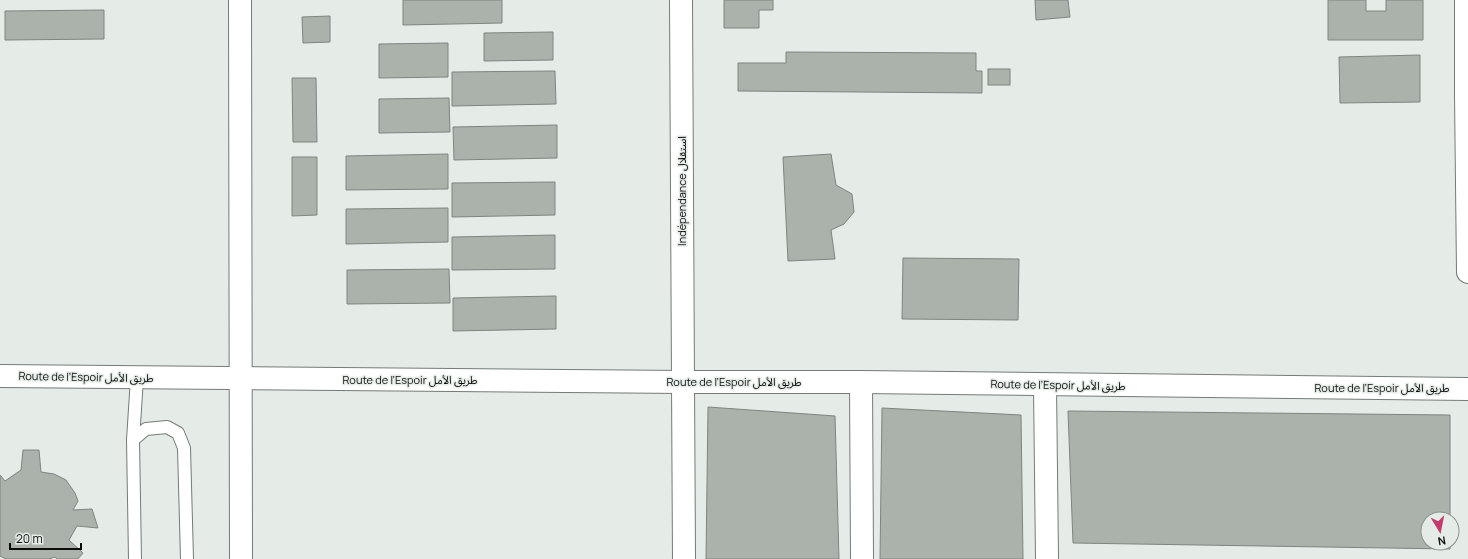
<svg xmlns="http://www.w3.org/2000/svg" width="1468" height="559" viewBox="0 0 1468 559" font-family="Manrope,'Noto Sans Arabic',sans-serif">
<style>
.building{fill:#abb2ac;stroke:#7e847f}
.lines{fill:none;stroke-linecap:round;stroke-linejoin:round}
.lane-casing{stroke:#757b76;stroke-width:14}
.street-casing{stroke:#757b76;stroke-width:24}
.secondary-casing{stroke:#757b76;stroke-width:24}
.lane{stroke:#fff;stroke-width:12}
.street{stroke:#fff;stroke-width:22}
.secondary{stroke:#fff;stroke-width:22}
.labels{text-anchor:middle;stroke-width:3;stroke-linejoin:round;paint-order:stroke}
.street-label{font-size:11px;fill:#0b0d0b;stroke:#e5ece7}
</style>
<rect width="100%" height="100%" fill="#e5ece7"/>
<g class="building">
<polygon points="403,0 502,0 502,23 403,25"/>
<polygon points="724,0 773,0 773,10 759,10 759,28 724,28"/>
<polygon points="1035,0 1068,0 1070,17 1036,20"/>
<polygon points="1328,0 1366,0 1366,11 1386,11 1386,0 1423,0 1423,40 1328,40"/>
<polygon points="104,10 104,39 5,40 5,11"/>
<polygon points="330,16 330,42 303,43 302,17"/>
<polygon points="553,32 553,60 484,61 484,33"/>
<polygon points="448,43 448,77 379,78 379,44"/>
<polygon points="786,52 976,53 976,71 982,71 982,93 738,91 738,63 786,63"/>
<polygon points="1420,55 1420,102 1340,103 1339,57"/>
<rect x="988" y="69" width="22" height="16"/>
<polygon points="555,71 556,104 452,106 452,72"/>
<polygon points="292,78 316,78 317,142 293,142"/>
<polygon points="449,98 450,132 379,133 379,99"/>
<polygon points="557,125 557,158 454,160 453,127"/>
<polygon points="448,154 448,189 346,190 346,156"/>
<polygon points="831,154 836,185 852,194 854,212 844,224 831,230 835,259 788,261 783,157"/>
<polygon points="292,157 317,157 317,215 292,216"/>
<polygon points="555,182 555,215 452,217 452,183"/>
<polygon points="448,208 448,242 346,244 346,209"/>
<polygon points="555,235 555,269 452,270 452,237"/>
<polygon points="903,258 1019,259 1018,320 902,319"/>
<polygon points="449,269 450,303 347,304 347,270"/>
<polygon points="556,296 556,329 453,331 453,298"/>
<polygon points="708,407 835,416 839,559 706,559"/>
<polygon points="882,408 1021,415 1023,559 880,559"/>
<polygon points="1068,411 1450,415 1450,519 1428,519 1428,543 1450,543 1450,549 1073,543"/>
<polygon points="23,450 39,450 41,472 54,474 66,480 75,493 78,501 73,510 92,509 98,528 77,526 69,540 83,553 78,559 57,559 55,557 49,559 6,559 0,556 0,475 5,481 21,470"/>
</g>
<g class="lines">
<defs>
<g id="lane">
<polyline points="133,440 137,378"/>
<polyline points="135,559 133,440 146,429 167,427 178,433 184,448 187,559"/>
</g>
<g id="street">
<polyline points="240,0 241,559"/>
<polyline points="1466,0 1466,95 1468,272"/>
<polyline points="683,382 684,559"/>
<polyline points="861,382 862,559"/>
<polyline points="1045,385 1047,559"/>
</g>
<g id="secondary">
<polyline points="681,0 683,382"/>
<polyline points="0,376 683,382 861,382 1468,389"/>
</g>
</defs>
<use href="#lane" class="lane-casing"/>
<use href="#street" class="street-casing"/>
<use href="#secondary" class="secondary-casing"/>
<use href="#lane" class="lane"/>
<use href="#street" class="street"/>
<use href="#secondary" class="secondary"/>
</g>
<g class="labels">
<g class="street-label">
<text transform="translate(682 191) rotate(-90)" y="4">Indépendance استقلال</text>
<text transform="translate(86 377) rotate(1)" y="4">Route de l’Espoir طريق الأمل</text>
<text x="410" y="384">Route de l’Espoir طريق الأمل</text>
<text x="734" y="386">Route de l’Espoir طريق الأمل</text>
<text transform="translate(1058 385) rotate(1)" y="4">Route de l’Espoir طريق الأمل</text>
<text x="1382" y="392">Route de l’Espoir طريق الأمل</text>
</g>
</g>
<g transform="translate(1440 531) rotate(170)"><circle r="19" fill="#e5ece7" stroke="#8e938f"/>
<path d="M0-3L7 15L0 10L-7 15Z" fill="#c4396e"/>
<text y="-6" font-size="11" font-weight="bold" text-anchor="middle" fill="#0b0d0b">N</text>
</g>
<path d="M10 543v6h71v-6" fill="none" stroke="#0b0d0b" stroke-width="2"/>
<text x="16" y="543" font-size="12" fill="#0b0d0b" stroke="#e5ece7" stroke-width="3" paint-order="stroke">20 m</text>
</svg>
